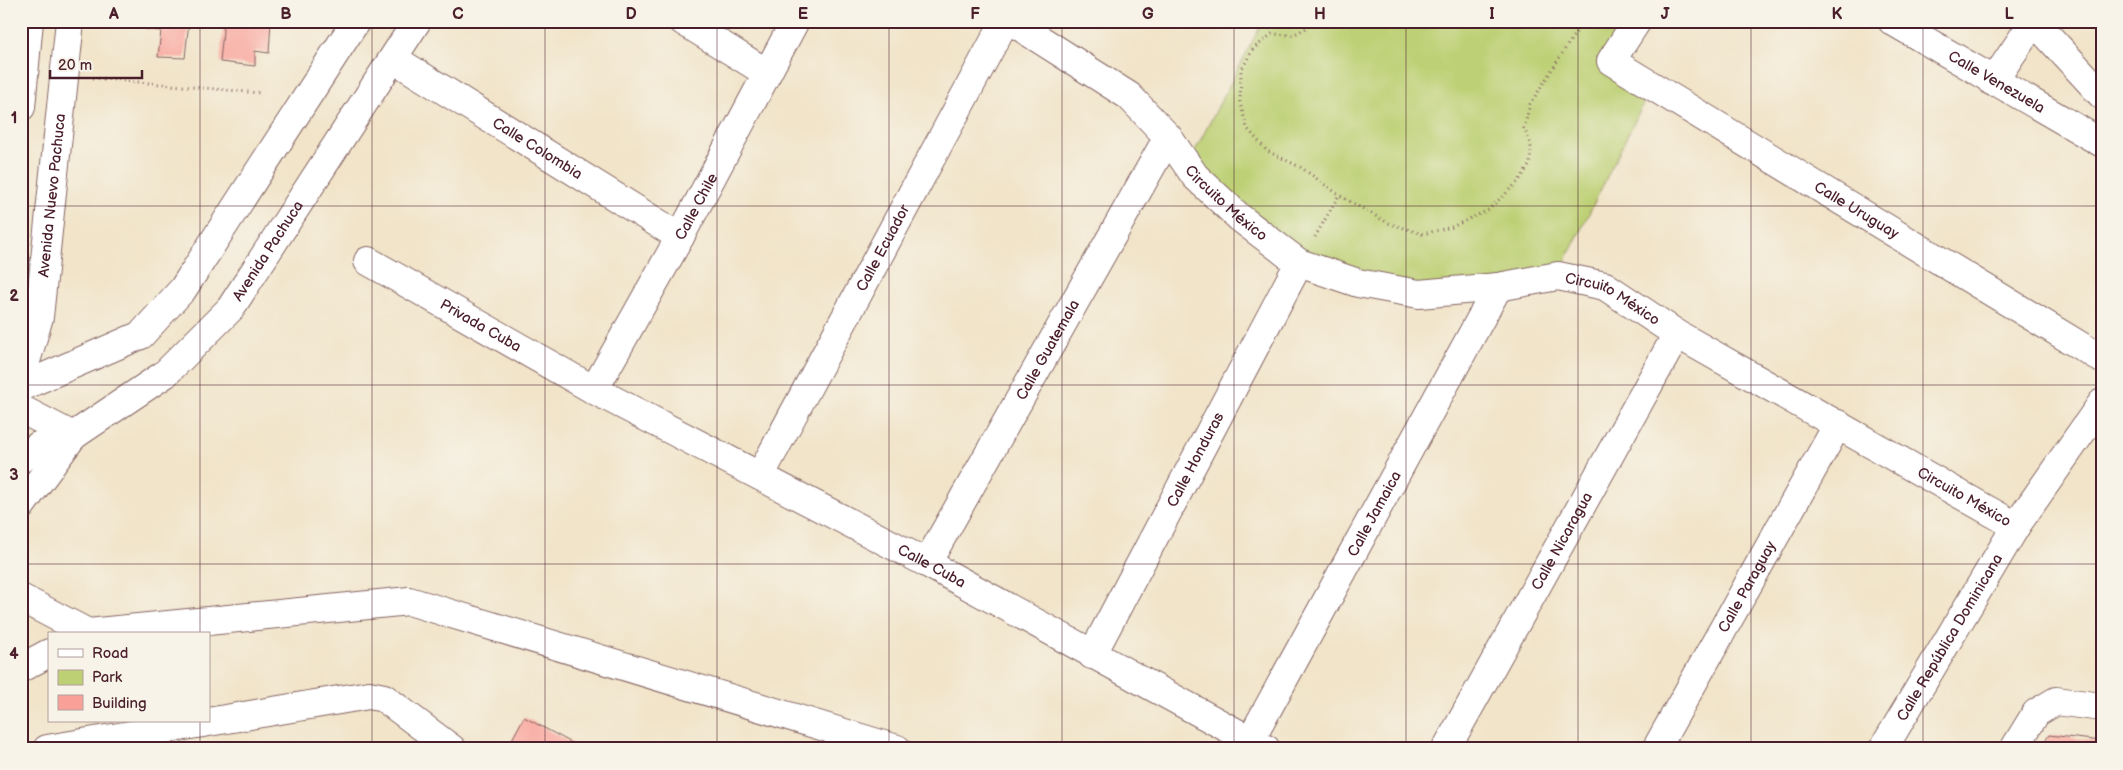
<svg xmlns="http://www.w3.org/2000/svg" width="2123" height="770" viewBox="0 0 2123 770" font-family="'Balsamiq Sans',sans-serif">
<style>
.green{fill:#bdd074;stroke:#847850}
.building{fill:#f9a199}
.lines{fill:none;stroke-linecap:round;stroke-linejoin:round}
.minor-casing{stroke:#846462;stroke-width:30}
.major-casing{stroke:#846462;stroke-width:30}
.path{stroke:#846462;stroke-width:3;stroke-dasharray:1 4;stroke-linecap:butt}
.minor{stroke:#fff;stroke-width:28}
.major{stroke:#fff;stroke-width:28}
.grid{fill:none;stroke:#4a1f2b;stroke-width:1;stroke-opacity:0.55}
.labels{text-anchor:middle;stroke-width:4;stroke-linejoin:round;paint-order:stroke}
.street-label{font-size:15px;fill:#4a1f2b;stroke:#f7f3e8}
.neatline{fill:none;stroke:#4a1f2b;stroke-width:2}
.grid-label{font-size:16px;text-anchor:middle;font-weight:bold;fill:#4a1f2b}
</style>
<rect width="100%" height="100%" fill="#f7f3e8"/>
<filter id="ink" filterUnits="userSpaceOnUse"><feTurbulence type="fractalNoise" baseFrequency=".02" numOctaves="2"/><feDisplacementMap in="SourceGraphic" scale="10" xChannelSelector="R" yChannelSelector="G"/><feConvolveMatrix kernelMatrix="1 2 1 2 8 2 1 2 1" color-interpolation-filters="sRGB"/></filter>
<filter id="wash" filterUnits="userSpaceOnUse"><feTurbulence type="fractalNoise" baseFrequency=".0096" numOctaves="4" result="noise"/><feDisplacementMap in="SourceGraphic" scale="20" xChannelSelector="R" yChannelSelector="G"/><feGaussianBlur stdDeviation="1.12" result="paint"/><feColorMatrix in="noise" values="0 0 0 0 0 0 0 0 0 0 0 0 0 0 0 0 0 1.4 0 .05"/><feComposite in="paint" operator="in"/></filter>
<g filter="url(#wash)">
<rect width="100%" height="100%" fill="#f1e4c9"/>
<polygon class="green" points="1263,21 1632,21 1605,64 1649,92 1560,272 1418,291 1299,260 1189,162"/>
<g id="blocks">
<g class="building">
<polygon points="141,21 189,21 185,58 158,57 161,31 140,28"/>
<polygon points="224,21 271,21 269,53 255,51 255,66 220,62"/>
<polygon points="524,717 583,749 507,749"/>
<polygon points="2049,735 2102,741 2102,749 2040,749"/>
<polygon points="383,744 384,749 369,749 369,748"/>
</g>
</g>
</g>
<g filter="url(#ink)">
<use href="#blocks" fill-opacity="0" stroke="#846462" stroke-width="1"/>
<g class="lines">
<defs>
<g id="minor">
<polyline points="683,21 767,73"/>
<path id="s1" d="M 1011,21 L 1129,96 L 1168,137 L 1195,176 L 1240,218 L 1299,263 L 1358,283 L 1419,294 L 1498,287 L 1558,276 L 1605,286 L 1677,334 L 2016,526"/>
<path id="s2" d="M 1637,21 L 1611,61 L 2102,359"/>
<path id="s3" d="M 1892,21 L 2102,143"/>
<polyline points="2034,21 2102,95"/>
<path id="s4" d="M 394,59 L 680,237"/>
<polyline points="1993,82 2034,21"/>
<polyline points="21,107 29,21"/>
<path id="s5" d="M 368,261 L 594,390 L 927,563 L 1266,749"/>
<path id="s6" d="M 21,366 L 27,358 L 39,317 L 70,21"/>
<path id="s7" d="M 594,390 L 680,237 L 795,21"/>
<path id="s8" d="M 760,476 L 1005,21"/>
<path id="s9" d="M 927,563 L 1168,137"/>
<polyline points="21,598 88,633 409,601 897,749"/>
<path id="s10" d="M 1092,655 L 1299,263"/>
<polyline points="21,668 49,653"/>
<path id="s11" d="M 1250,741 L 1498,287"/>
<polyline points="47,749 369,695 384,698 452,749"/>
<path id="s12" d="M 1446,749 L 1677,334"/>
<path id="s13" d="M 1656,749 L 1838,424"/>
<path id="s14" d="M 1883,749 L 2016,526 L 2102,403"/>
<polyline points="2014,749 2036,713 2056,701 2102,707"/>
</g>
<g id="major">
<polyline points="21,387 141,335 183,289 356,21"/>
<polyline points="21,409 73,436"/>
<path id="s15" d="M 21,459 L 38,446 L 73,436 L 165,374 L 230,309 L 417,21"/>
<polyline points="21,506 73,436"/>
</g>
</defs>
<use href="#minor" class="minor-casing"/>
<use href="#major" class="major-casing"/>
<g class="path">
<polyline points="1319,21 1293,35 1272,34 1253,49 1241,71 1240,102 1247,128 1267,151 1302,168 1339,195 1388,223 1422,234 1452,227 1488,210 1519,181 1530,164 1531,145 1524,128 1530,104 1583,21"/>
<polyline points="93,78 260,93"/>
<polyline points="1315,237 1339,195"/>
</g>
<use href="#minor" class="minor"/>
<use href="#major" class="major"/>
</g>
</g>
<path class="grid" d="M 200,21 L 200,634M 372,21 L 372,749M 545,21 L 545,749M 717,21 L 717,749M 889,21 L 889,749M 1062,21 L 1062,749M 1234,21 L 1234,749M 1406,21 L 1406,749M 1578,21 L 1578,749M 1751,21 L 1751,749M 1923,21 L 1923,749M 21,206 L 2102,206M 21,385 L 2102,385M 21,564 L 2102,564M 200,721 L 200,749"/>
<g class="labels">
<g class="street-label">
<text dy="5" stroke="none"><textPath href="#s3" startOffset="121">Calle Venezuela</textPath></text>
<text dy="5" stroke="none"><textPath href="#s4" startOffset="169">Calle Colombia</textPath></text>
<text dy="5" stroke="none"><textPath href="#s6" startOffset="175">Avenida Nuevo Pachuca</textPath></text>
<text dy="5" stroke="none"><textPath href="#s1" startOffset="285">Circuito México</textPath></text>
<text dy="5" stroke="none"><textPath href="#s7" startOffset="210">Calle Chile</textPath></text>
<text dy="5" stroke="none"><textPath href="#s2" startOffset="335">Calle Uruguay</textPath></text>
<text dy="5" stroke="none"><textPath href="#s8" startOffset="259">Calle Ecuador</textPath></text>
<text dy="5" stroke="none"><textPath href="#s15" startOffset="330">Avenida Pachuca</textPath></text>
<text dy="5" stroke="none"><textPath href="#s1" startOffset="704">Circuito México</textPath></text>
<text dy="5" stroke="none"><textPath href="#s5" startOffset="130">Privada Cuba</textPath></text>
<text dy="5" stroke="none"><textPath href="#s9" startOffset="245">Calle Guatemala</textPath></text>
<text dy="5" stroke="none"><textPath href="#s10" startOffset="221">Calle Honduras</textPath></text>
<text dy="5" stroke="none"><textPath href="#s1" startOffset="1109">Circuito México</textPath></text>
<text dy="5" stroke="none"><textPath href="#s11" startOffset="259">Calle Jamaica</textPath></text>
<text dy="5" stroke="none"><textPath href="#s12" startOffset="238">Calle Nicaragua</textPath></text>
<text dy="5" stroke="none"><textPath href="#s5" startOffset="641">Calle Cuba</textPath></text>
<text dy="5" stroke="none"><textPath href="#s13" startOffset="186">Calle Paraguay</textPath></text>
<text dy="5" stroke="none"><textPath href="#s14" startOffset="130">Calle República Dominicana</textPath></text>
</g>
</g>
<rect width="2123" height="770" fill="none" stroke="#f7f3e8" stroke-width="55"/>
<rect x="48" y="632" width="162" height="90" fill="#f7f3e8" stroke="#b29e9c"/>
<rect x="58" y="649" width="25" height="8" fill="#ffffff" stroke="#b29e9c"/>
<text x="92" y="658" font-size="15" fill="#4a1f2b">Road</text>
<rect x="58" y="670" width="25" height="15" fill="#bdd074" stroke="#b29e9c"/>
<text x="92" y="682" font-size="15" fill="#4a1f2b">Park</text>
<rect x="58" y="695" width="25" height="15" fill="#f9a199" stroke="#b29e9c"/>
<text x="92" y="708" font-size="15" fill="#4a1f2b">Building</text>
<path d="M50 70v8h92v-8" fill="none" stroke="#4a1f2b" stroke-width="2.5"/>
<text x="58" y="70" font-size="15" fill="#4a1f2b" stroke="#f7f3e8" stroke-width="4" paint-order="stroke">20 m</text>
<rect x="28" y="28" width="2068" height="714" class="neatline"/>
<g class="grid-label">
<text x="114" y="19">A</text>
<text x="286" y="19">B</text>
<text x="458" y="19">C</text>
<text x="631" y="19">D</text>
<text x="803" y="19">E</text>
<text x="975" y="19">F</text>
<text x="1148" y="19">G</text>
<text x="1320" y="19">H</text>
<text x="1492" y="19">I</text>
<text x="1665" y="19">J</text>
<text x="1837" y="19">K</text>
<text x="2009" y="19">L</text>
<text x="14" y="123">1</text>
<text x="14" y="301">2</text>
<text x="14" y="480">3</text>
<text x="14" y="659">4</text>
</g>
</svg>
